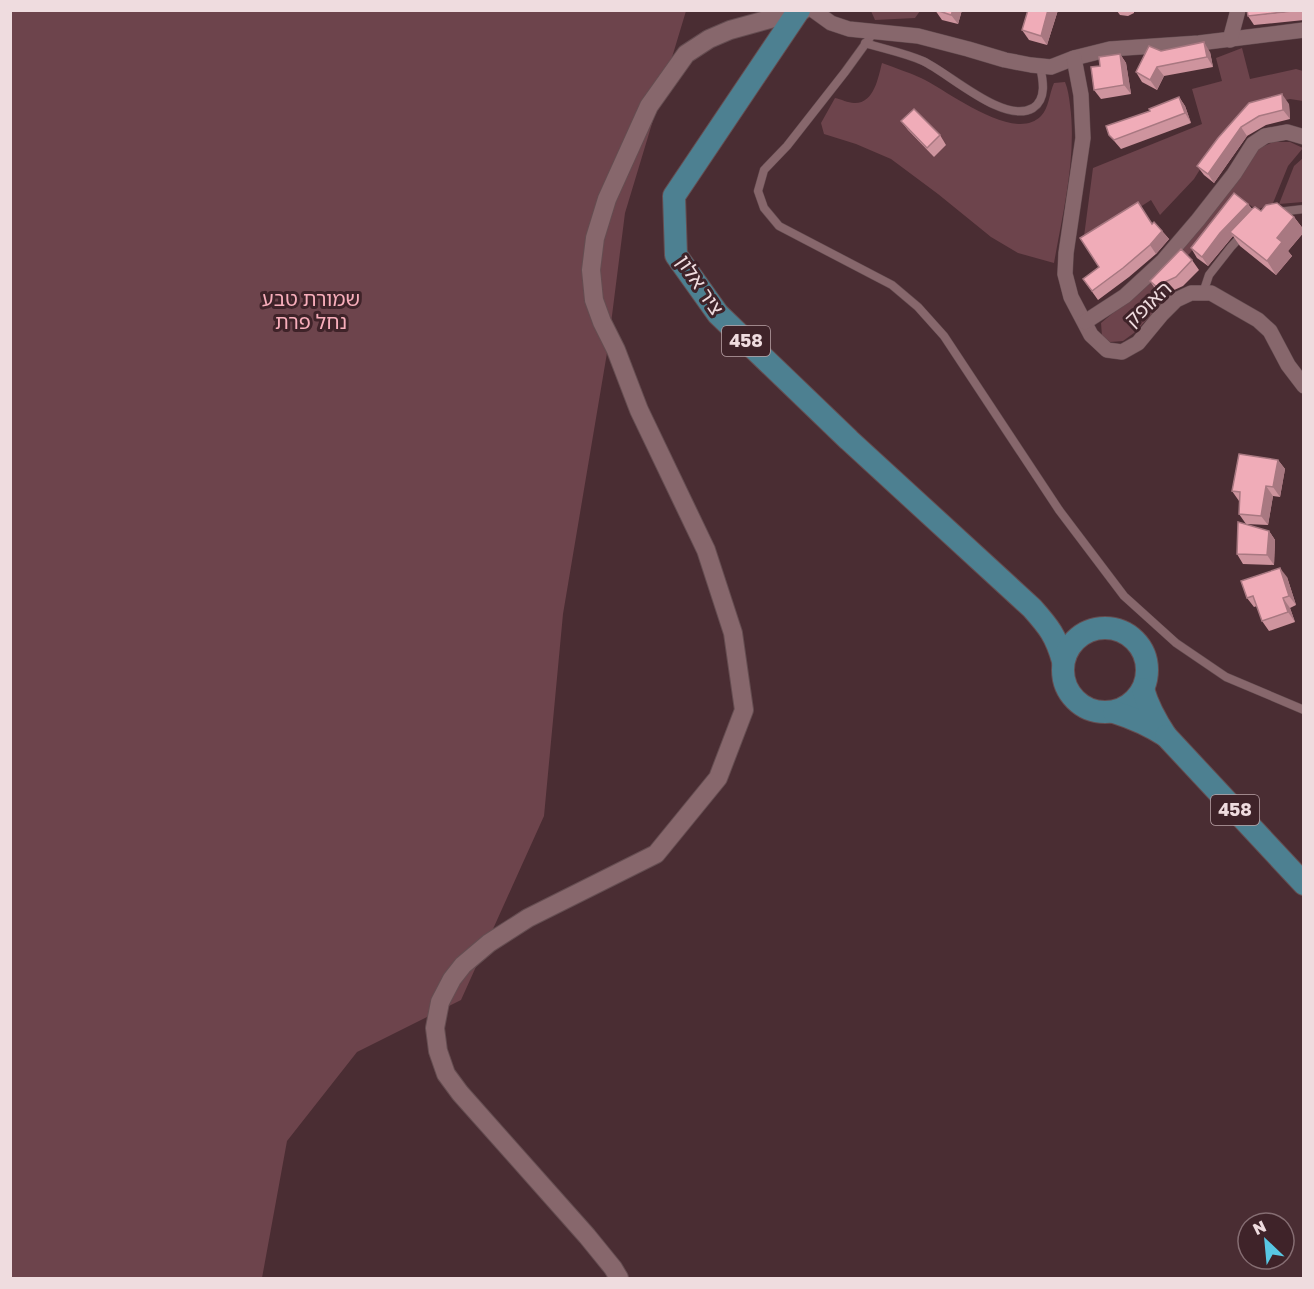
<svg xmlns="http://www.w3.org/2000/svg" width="1314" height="1289" viewBox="0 0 1314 1289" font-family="'Golos Text','Noto Sans Hebrew',sans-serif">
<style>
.green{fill:#6d444c}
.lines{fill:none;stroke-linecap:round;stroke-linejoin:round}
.service-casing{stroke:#654d51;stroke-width:9}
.minor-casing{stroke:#654d51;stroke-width:16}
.tertiary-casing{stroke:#654d51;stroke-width:20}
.primary-casing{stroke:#654d51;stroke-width:24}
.service{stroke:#87676c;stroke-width:8}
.minor{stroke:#87676c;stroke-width:15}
.tertiary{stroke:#87676c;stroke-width:18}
.primary{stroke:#4d8091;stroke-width:22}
.wall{fill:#ce949e}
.shaded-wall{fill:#a87881}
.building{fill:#f0acb8;stroke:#a87881;stroke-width:1.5}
.labels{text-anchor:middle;stroke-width:6;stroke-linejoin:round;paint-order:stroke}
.shield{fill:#3f2329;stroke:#baa4a8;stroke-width:1.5}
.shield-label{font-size:18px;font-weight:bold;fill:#efdcdf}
.street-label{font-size:20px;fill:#efdcdf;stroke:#3f2329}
.park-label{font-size:20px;fill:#f8aebb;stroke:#3f2329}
</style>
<rect width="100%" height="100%" fill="#4a2d33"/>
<g class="green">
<polygon points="10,11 686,11 625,213 608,347 563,614 544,816 461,1000 357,1052 287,1141 262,1278 11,1278"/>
<polygon points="871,11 920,11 915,18 875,20"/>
<polygon points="1242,48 1250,79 1296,69 1303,71 1303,101 1290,99 1254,107 1219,139 1194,179 1160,215 1151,200 1083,244 1093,168 1202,124 1192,89 1222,81 1216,58"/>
<path d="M 882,63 C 895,68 908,72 921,78 C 947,90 1014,144 1041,116 C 1049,108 1049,94 1054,83 L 1065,82 C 1068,89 1069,97 1070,105 C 1077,156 1063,212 1054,263 L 1018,253 L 991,237 L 938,194 L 891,159 L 856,144 L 824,134 L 821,123 L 835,98 C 841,99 848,103 854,103 C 874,104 878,78 882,63 Z"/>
<polygon points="1273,142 1290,142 1303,148 1288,166 1273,203 1257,210 1237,196 1190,253 1150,294 1162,304 1134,333 1123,341 1110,342 1102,336 1101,323 1144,287 1257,149"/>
<polygon points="1303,158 1303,202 1279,204 1294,166"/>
</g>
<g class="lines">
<defs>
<g id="service">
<polyline points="874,32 845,72 787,146 764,170 758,191 764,208 779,226 892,285 918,307 944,336 1059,510 1124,596 1176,643 1226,677 1304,710"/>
<path d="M 865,43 C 884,49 905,53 923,61 C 949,73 1004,125 1033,108 C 1047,99 1043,80 1040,66"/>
<polyline points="1278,212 1304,209"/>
<polyline points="1203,293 1209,275 1231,247 1244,233"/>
</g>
<g id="minor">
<polyline points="813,10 831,23 849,29 918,36 968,49 1005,60 1031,65 1051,67 1074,58 1110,49 1199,43 1304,30"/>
<polyline points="1230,40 1238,10"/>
<polyline points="1074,58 1081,95 1083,138 1066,253 1065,274 1071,297 1091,335 1107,350 1122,352 1138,343 1162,314 1176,300 1191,293 1211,293 1258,320 1270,331 1288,365 1304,386"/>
<polyline points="1085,322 1125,296 1163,261 1198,220 1234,174 1253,144 1265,136 1287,132 1304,137"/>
</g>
<polyline id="tertiary" points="619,1278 613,1268 587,1236 460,1093 446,1074 438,1051 435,1028 440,1002 452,979 463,965 489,943 528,918 656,854 718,778 744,710 733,633 706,550 639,410 616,350 602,322 594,300 591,270 595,238 607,199 649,106 686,54 709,39 730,30 803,10"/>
<g id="primary">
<path d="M 799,10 L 674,196 L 676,255 L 718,314 L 849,440 L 1032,608 C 1049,627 1056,636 1063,661"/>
<circle cx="1105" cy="670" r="42"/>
<path d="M 1114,712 C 1133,718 1149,725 1166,736 C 1156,721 1148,707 1143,689"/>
<polyline points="1166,736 1304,884"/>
</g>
</defs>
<use href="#service" class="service-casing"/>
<use href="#minor" class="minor-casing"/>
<use href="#tertiary" class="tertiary-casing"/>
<use href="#primary" class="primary-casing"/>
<use href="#service" class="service"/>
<use href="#minor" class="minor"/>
<use href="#tertiary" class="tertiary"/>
<use href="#primary" class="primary"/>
</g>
<g class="wall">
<polygon points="935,10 962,10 958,24 942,20"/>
<polygon points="1028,10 1058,10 1047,45 1029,40 1022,30"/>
<polygon points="1134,10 1134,13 1128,16 1120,15 1117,11"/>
<polygon points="1304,10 1304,20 1254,25 1248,16"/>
<polygon points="1161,51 1210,52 1213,67 1164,76 1157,90 1142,82 1136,72"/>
<polygon points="1120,54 1126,63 1131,94 1101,99 1094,90 1100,66"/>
<polygon points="1179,97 1185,106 1191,123 1121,149 1109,135 1150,111"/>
<polygon points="1249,103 1289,104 1290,119 1266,125 1247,136 1214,183 1204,175 1197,166"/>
<polygon points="901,121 940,135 946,145 934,157 908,130"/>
<polygon points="1138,202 1152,224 1162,231 1169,239 1156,254 1129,277 1098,300 1083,279 1099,267"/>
<polygon points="1248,204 1252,209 1294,217 1304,230 1304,232 1288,251 1292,256 1276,275 1240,246 1233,236 1208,266 1197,258 1191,248"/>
<polygon points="1192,260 1199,270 1183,286 1172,291 1164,298 1156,290 1150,281"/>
<polygon points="1278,460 1285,469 1280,497 1273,496 1268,525 1246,524 1239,514 1239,501 1232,491"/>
<polygon points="1269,531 1275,540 1274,565 1243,564 1237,554"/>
<polygon points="1287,577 1296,605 1290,608 1295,622 1269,631 1262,621 1257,606 1254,607 1247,598"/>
</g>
<g class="shaded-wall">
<polygon points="953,10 962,10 958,24 951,15"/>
<polygon points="1048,10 1058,10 1047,45 1041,36"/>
<polygon points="1204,42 1210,52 1213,67 1207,57"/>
<polygon points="1120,54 1126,63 1131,94 1124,85"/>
<polygon points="1157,67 1164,76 1157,90 1150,80"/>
<polygon points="1282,94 1289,104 1290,119 1283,110"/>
<polygon points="1179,97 1185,106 1191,123 1185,113"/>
<polygon points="1241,127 1247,136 1214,183 1208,174"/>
<polygon points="1248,204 1255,213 1230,232 1233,236 1208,266 1202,257 1220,233"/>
<polygon points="1294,217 1304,230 1304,232 1288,251 1292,256 1276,275 1267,261 1277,238"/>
<polygon points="1162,231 1169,239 1156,254 1150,245"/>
<polygon points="1278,460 1285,469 1280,497 1273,487"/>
<polygon points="1266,486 1273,496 1268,525 1261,516"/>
<polygon points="1269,531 1275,540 1274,565 1267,555"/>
<polygon points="1280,568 1287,577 1296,605 1289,596"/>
<polygon points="1283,598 1290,608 1295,622 1288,612"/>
</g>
<g class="building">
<polygon points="936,10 953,10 951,15"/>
<polygon points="1028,10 1048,10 1041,36 1022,30"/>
<polygon points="1247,10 1301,10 1248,16"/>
<polygon points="1204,42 1207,57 1157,67 1150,80 1136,72 1149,46 1161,51"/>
<polygon points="1120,54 1124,85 1094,90 1091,67 1100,66 1099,57"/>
<polygon points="1282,94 1283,110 1259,116 1241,127 1208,174 1197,166 1218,138 1249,103"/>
<polygon points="1179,97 1185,113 1114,140 1109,135 1106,126 1150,111 1149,109"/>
<polygon points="914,109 940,135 927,148 901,121"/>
<polygon points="1234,193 1248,204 1220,233 1202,257 1191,248"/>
<polygon points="1138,202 1152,224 1154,222 1162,231 1150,245 1123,268 1092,291 1083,279 1099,267 1080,238"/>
<polygon points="1277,203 1294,217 1277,238 1282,242 1267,261 1230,232 1252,209 1255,207 1261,211 1266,205"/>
<polygon points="1181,249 1192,260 1176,277 1165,282 1158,288 1150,281"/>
<polygon points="1239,454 1278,460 1273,487 1266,486 1261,516 1239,514 1240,492 1232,491"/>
<polygon points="1238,522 1269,531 1267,555 1237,554"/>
<polygon points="1280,568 1289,596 1283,598 1288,612 1262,621 1253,596 1247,598 1241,581"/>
</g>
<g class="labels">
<g class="shield">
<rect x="722" y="326" width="48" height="30" rx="4.5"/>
<rect x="1211" y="795" width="48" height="30" rx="4.5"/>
</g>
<g class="shield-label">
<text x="746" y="347">458</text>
<text x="1235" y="816">458</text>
</g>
<g class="street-label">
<text transform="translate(700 285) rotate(56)" y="7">ציר אלון</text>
<text transform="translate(1148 304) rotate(-43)" y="7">האופק</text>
</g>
<g class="park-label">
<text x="311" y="306">שמורת טבע<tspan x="311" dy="23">נחל פרת</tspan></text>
</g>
</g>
<rect width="1314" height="1289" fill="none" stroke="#efdcdf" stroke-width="24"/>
<g transform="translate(1266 1241) rotate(334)"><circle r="28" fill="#3f2329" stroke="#856d72" stroke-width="1.5"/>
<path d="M0-4.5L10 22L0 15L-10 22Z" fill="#58c8e4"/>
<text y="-9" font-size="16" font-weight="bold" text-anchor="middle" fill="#efdcdf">N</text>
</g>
</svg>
